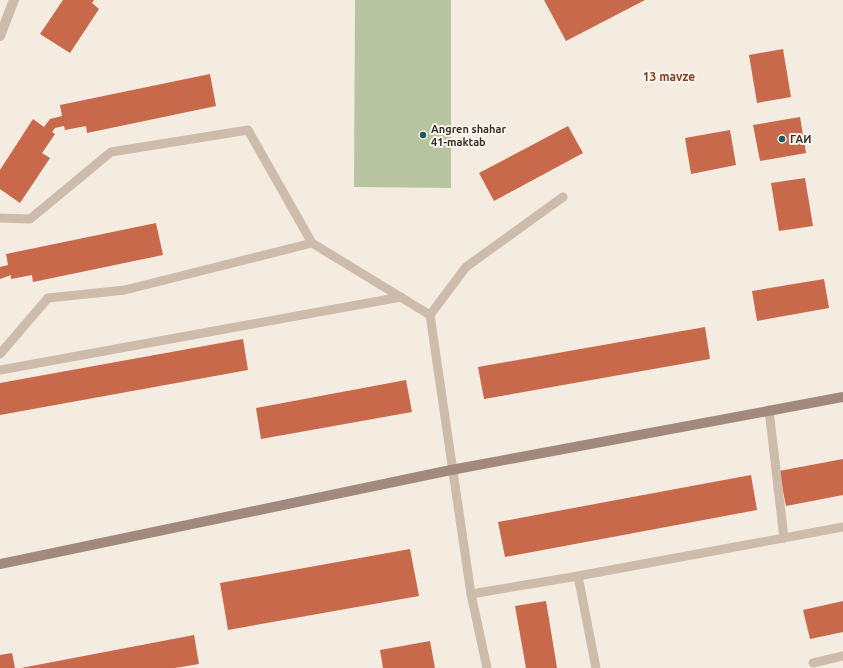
<svg xmlns="http://www.w3.org/2000/svg" width="843" height="668" viewBox="0 0 843 668" font-family="Ubuntu,sans-serif">
<style>
.green{fill:#b8c4a0}
.building{fill:#c8694b}
.lines{fill:none;stroke-linecap:round;stroke-linejoin:round}
.lane{stroke:#cdbbac;stroke-width:9}
.street{stroke:#cdbbac;stroke-width:10}
.secondary{stroke:#a18a7d;stroke-width:10}
.poi-dot{fill:#1f5a5e;stroke:#fbf5ee;stroke-width:1.5}
.labels{text-anchor:middle;stroke-width:4;stroke-linejoin:round;paint-order:stroke}
.poi-label{font-size:11px;font-weight:bold;fill:#3b302b;stroke:#fbf5ee;text-anchor:start}
.neighbourhood-label{font-size:12px;font-weight:bold;fill:#8c3b22;stroke:#fbf5ee}
</style>
<rect width="100%" height="100%" fill="#f4ebe1"/>
<polygon class="green" points="355,0 451,0 451,188 354,187"/>
<g class="building">
<polygon points="63,0 94,0 92,3 99,9 70,53 40,34"/>
<polygon points="544,0 645,0 566,41"/>
<polygon points="783,49 791,97 757,103 749,55"/>
<polygon points="210,74 216,106 87,133 86,126 65,130 64,126 55,128 52,132 55,134 42,153 50,158 20,203 0,189 0,170 33,119 44,127 50,119 62,116 60,105"/>
<polygon points="800,117 806,153 760,161 753,125"/>
<polygon points="568,126 583,153 494,201 479,173"/>
<polygon points="730,130 736,165 691,174 685,138"/>
<polygon points="805,178 813,226 779,231 771,183"/>
<polygon points="156,223 163,255 33,282 32,275 11,279 11,275 0,279 0,267 8,265 6,254"/>
<polygon points="824,279 829,308 757,321 752,291"/>
<polygon points="705,327 710,359 484,399 478,367"/>
<polygon points="243,339 248,370 0,415 0,383"/>
<polygon points="406,380 412,412 261,439 256,408"/>
<polygon points="843,459 843,495 786,506 779,471"/>
<polygon points="751,475 757,510 505,557 498,522"/>
<polygon points="410,549 419,596 228,630 220,583"/>
<polygon points="546,601 557,668 526,668 515,606"/>
<polygon points="843,601 843,632 810,639 803,610"/>
<polygon points="194,635 199,664 175,668 21,668"/>
<polygon points="430,641 435,668 383,668 380,650"/>
<polygon points="12,653 15,668 0,668 0,655"/>
</g>
<g class="lines">
<g class="lane">
<polyline points="0,218 30,219 111,152 248,130 312,243 430,315"/>
<polyline points="0,354 48,298 125,290 312,243"/>
<polyline points="0,370 401,297"/>
<polyline points="769,410 784,538"/>
<polyline points="578,576 596,668"/>
<polyline points="471,594 578,576 843,527"/>
<polyline points="813,663 843,656"/>
<polyline points="487,668 471,594 430,315 466,267 563,197"/>
</g>
<polyline class="street" points="0,36 14,0"/>
<polyline class="secondary" points="0,564 451,470 843,397"/>
</g>
<g class="poi-dot">
<circle cx="423" cy="135" r="4"/>
<circle cx="782" cy="139" r="4"/>
</g>
<g class="labels">
<g class="poi-label">
<text x="431" y="133">Angren shahar<tspan x="431" dy="13">41-maktab</tspan></text>
<text x="790" y="143">ГАИ</text>
</g>
<g class="neighbourhood-label">
<text x="669" y="81">13 mavze</text>
</g>
</g>
</svg>
